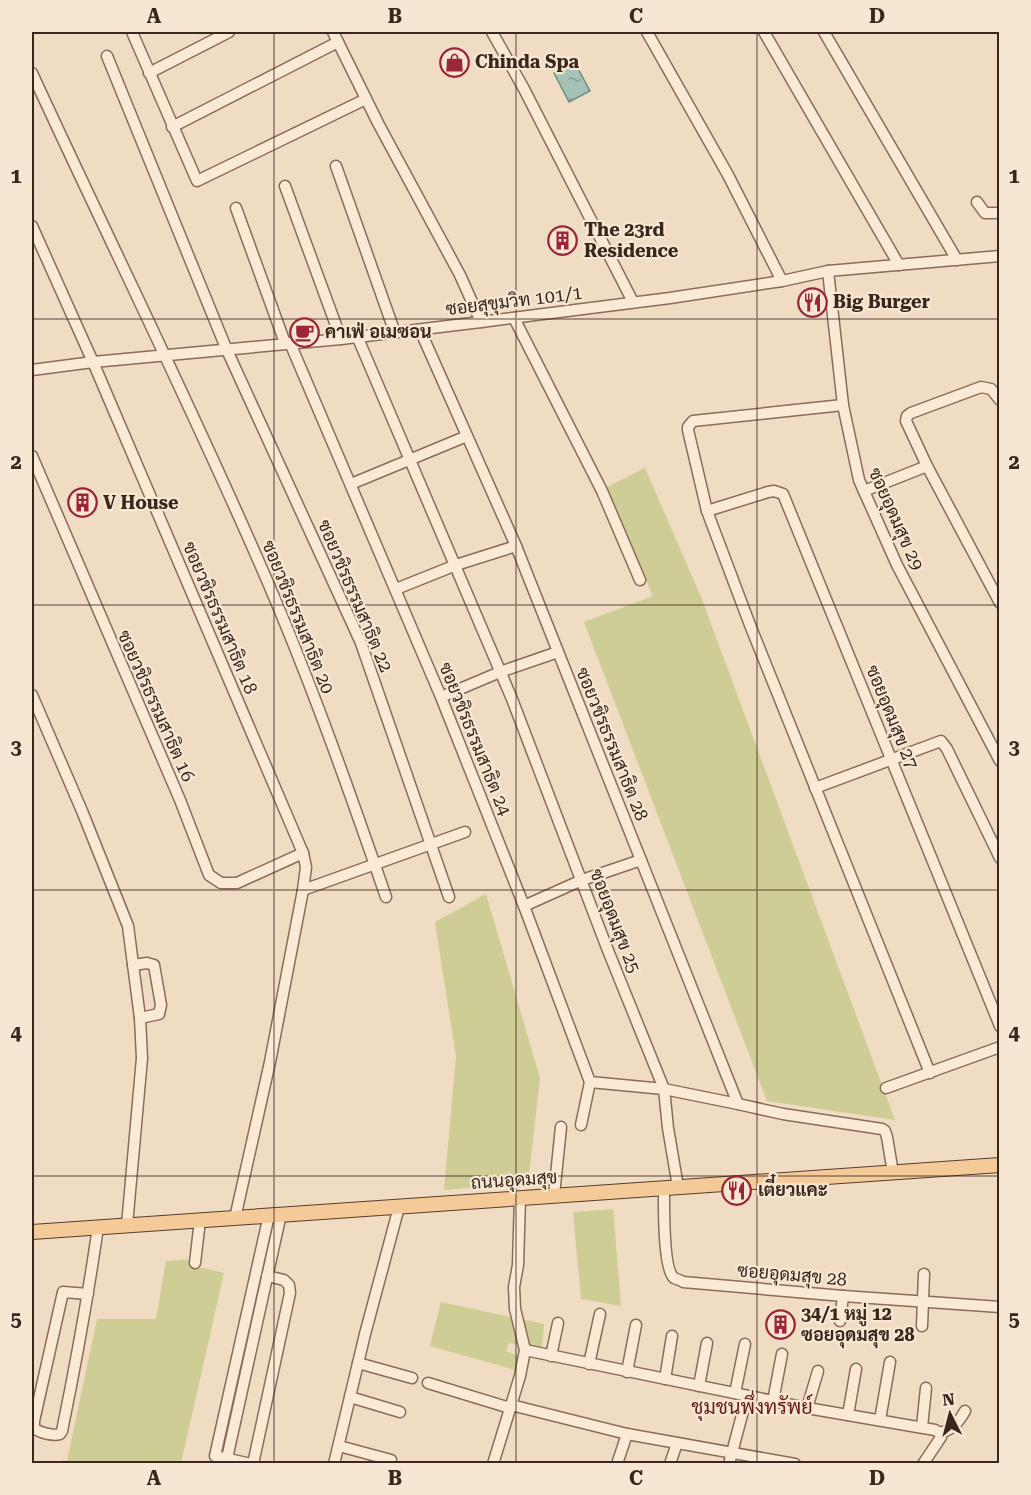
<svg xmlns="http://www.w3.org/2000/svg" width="1031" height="1495" viewBox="0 0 1031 1495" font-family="'Roboto Serif',Sarabun,serif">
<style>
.grass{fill:#cecd95}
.water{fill:url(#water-ripples);stroke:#6b9082;stroke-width:1.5}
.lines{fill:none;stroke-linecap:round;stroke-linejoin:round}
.minor-casing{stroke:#8a6c58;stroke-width:13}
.major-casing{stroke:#573b2d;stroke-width:16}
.minor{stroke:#faead5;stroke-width:10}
.major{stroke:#f4cb98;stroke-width:14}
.grid{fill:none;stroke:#39271d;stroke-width:1.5;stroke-opacity:0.55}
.labels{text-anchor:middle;stroke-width:4.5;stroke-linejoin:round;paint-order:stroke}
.poi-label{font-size:18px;font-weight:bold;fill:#39271d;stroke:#f7e7d2;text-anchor:start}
.street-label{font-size:18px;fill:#39271d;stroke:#f7e7d2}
.neighbourhood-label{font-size:20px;fill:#67211b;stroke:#f7e7d2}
.neatline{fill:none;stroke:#39271d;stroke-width:2}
.grid-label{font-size:20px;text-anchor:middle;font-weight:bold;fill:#39271d}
</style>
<defs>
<pattern id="water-ripples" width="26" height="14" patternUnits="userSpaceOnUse" patternTransform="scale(1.5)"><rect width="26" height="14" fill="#a4c2b5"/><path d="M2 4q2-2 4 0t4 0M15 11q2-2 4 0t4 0" fill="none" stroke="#879e93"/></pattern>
</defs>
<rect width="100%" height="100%" fill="#efdcc2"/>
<g class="grass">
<polygon points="645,468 701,597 895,1120 767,1101 584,622 653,596 605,488"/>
<polygon points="486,894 540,1078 528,1183 444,1190 456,1057 435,922"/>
<polygon points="613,1209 621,1306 581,1299 573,1212"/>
<polygon points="199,1259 198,1267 224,1273 181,1463 63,1464 63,1460 67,1461 97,1319 156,1319 166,1261"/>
<polygon points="441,1302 544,1324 542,1348 509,1343 506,1351 517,1355 515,1370 430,1346"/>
</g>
<polygon class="water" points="575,63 590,91 569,102 554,73"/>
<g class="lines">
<defs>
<g id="minor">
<polyline points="132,32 197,181 366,99"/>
<polyline points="333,32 378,123 460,275 481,322"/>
<polyline points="492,32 524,89 633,302"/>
<polyline points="647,32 728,175 782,281"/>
<polyline points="764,32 899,265"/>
<polyline points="824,32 957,260"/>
<polyline points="107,56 226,348 361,643 449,897"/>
<path d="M 32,73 C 107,236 187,397 259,562 C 307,671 347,784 386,897"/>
<polyline points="149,73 229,32"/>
<polyline points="172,127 338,42"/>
<polyline points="336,166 395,333"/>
<polyline points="285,186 341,339"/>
<polyline points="977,202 985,213 1000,213"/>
<polyline points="236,208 285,343"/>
<polyline points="32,226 93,362 303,853 306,867 303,890 270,1062 235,1218"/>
<polyline points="828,271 843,405 859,480 897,565 1000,761"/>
<polyline points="514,318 602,491 640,580"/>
<polyline points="357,336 512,699 607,948 664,1089 668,1128 678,1187"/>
<polyline points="290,343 441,697 524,906 590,1082 664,1089 738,1104 516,546 420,330"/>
<polyline points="32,370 93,362 341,339 481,322 670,298 782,281 828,271 1000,256"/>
<polyline points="1000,400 991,389 981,387 911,413 907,416 906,421 927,466 1000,603"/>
<polyline points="843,405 693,421 688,427 688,430 707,511 750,625 930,1073"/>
<polyline points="32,456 180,800 209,875 221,883 237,883 303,853"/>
<polyline points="351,484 467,436"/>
<polyline points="864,491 927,466"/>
<polyline points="707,511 768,492 774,491 783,494 1000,1026"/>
<polyline points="396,589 456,565 516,546"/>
<polyline points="32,695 82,811 128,926 140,1018 142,1058 127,1225"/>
<polyline points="441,697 500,672 558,652"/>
<polyline points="815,788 941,741 947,749 1000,858"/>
<polyline points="303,890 465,832"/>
<polyline points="524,906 582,880 641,860"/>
<polyline points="133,965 147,963 154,965 161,1005 159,1014 140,1018"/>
<polyline points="886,1088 1000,1047"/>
<polyline points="738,1104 783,1114 882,1129 885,1131 887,1137 893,1173"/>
<polyline points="581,1125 590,1082"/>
<path d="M 664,1188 C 664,1205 663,1269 674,1278 C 674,1278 682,1281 683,1282 L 843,1296 L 1000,1307"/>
<polyline points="554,1195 561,1127"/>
<polyline points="195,1263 200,1220"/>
<path d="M 88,1294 L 63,1292 L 34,1421 L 34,1428 C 40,1433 53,1436 60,1434 L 62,1431 C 76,1363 88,1296 98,1227"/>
<polyline points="840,1321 843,1296"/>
<polyline points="922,1326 924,1274"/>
<polyline points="525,1350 807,1408 935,1430 940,1433 941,1437 923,1464"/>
<polyline points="551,1356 558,1323"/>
<polyline points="358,1363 412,1378"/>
<polyline points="589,1364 600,1314"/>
<polyline points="627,1372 636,1325"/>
<polyline points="665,1379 672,1336"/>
<polyline points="428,1383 510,1408"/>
<polyline points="699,1386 707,1343"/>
<polyline points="735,1393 745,1344"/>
<polyline points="350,1397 400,1412"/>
<polyline points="773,1401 782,1354"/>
<polyline points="511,1405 627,1434 795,1464"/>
<polyline points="807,1408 818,1371"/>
<polyline points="848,1415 856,1369"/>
<polyline points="880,1420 890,1362"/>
<polyline points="922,1427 926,1388"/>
<path d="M 940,1433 C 953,1429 958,1423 965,1411"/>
<polyline points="339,1446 391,1460"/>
<polyline points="226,1463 281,1214"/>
<polyline points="251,1464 215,1456 269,1215"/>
<polyline points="253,1464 290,1293 289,1285 284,1280 267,1276"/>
<polyline points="334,1464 365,1334 399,1207"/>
<polyline points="493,1464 520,1376 525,1350 515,1309 514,1287 518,1265 520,1198"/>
<polyline points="617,1464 627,1434"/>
<polyline points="670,1464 677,1443"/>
<polyline points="729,1464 747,1396"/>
</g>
<polyline id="major" points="32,1232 1000,1165"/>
</defs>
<use href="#minor" class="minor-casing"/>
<use href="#major" class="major-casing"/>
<use href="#minor" class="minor"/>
<use href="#major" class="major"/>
</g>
<path class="grid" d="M 274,32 L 274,1464M 516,32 L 516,1464M 757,32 L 757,1464M 32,319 L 1000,319M 32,605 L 1000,605M 32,890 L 1000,890M 32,1176 L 1000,1176"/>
<defs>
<symbol id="shop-ring" viewBox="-11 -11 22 22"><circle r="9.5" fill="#f7e7d2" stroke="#9b2637" stroke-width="1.5"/><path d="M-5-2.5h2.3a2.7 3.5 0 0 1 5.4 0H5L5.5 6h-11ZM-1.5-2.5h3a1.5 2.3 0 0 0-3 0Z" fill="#9b2637"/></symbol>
<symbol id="building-ring" viewBox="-11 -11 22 22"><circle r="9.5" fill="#f7e7d2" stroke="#9b2637" stroke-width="1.5"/><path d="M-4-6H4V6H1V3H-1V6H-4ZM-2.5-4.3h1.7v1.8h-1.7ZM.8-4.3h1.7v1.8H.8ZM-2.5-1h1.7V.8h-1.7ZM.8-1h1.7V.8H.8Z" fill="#9b2637"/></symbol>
<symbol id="restaurant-ring" viewBox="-11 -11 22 22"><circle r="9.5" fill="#f7e7d2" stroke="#9b2637" stroke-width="1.5"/><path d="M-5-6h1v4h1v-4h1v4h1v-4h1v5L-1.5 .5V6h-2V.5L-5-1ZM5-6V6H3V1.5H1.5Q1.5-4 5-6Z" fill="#9b2637"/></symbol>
<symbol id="cafe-ring" viewBox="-11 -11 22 22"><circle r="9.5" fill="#f7e7d2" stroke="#9b2637" stroke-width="1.5"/><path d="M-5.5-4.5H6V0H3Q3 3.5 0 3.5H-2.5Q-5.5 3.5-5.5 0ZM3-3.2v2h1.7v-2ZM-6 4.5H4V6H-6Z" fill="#9b2637"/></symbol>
</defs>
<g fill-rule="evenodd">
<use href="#shop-ring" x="438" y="46" width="33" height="33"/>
<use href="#building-ring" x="546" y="224" width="33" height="33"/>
<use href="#restaurant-ring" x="796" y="286" width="33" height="33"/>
<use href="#cafe-ring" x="288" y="316" width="33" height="33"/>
<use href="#building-ring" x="66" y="486" width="33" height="33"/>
<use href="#restaurant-ring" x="720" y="1174" width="33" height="33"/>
<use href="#building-ring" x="764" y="1308" width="33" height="33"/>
</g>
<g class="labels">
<g class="poi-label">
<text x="475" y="68">Chinda Spa</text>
<text x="584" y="236">The 23rd<tspan x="584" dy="21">Residence</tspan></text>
<text x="833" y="308">Big Burger</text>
<text x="325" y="338">คาเฟ่ อเมซอน</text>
<text x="103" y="509">V House</text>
<text x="758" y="1196">เตี๋ยวแคะ</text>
<text x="801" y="1320">34/1 หมู่ 12<tspan x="801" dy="21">ซอยอุดมสุข 28</tspan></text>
</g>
<g class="street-label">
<text transform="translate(514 301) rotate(-7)" y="6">ซอยสุขุมวิท 101/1</text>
<text transform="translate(896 519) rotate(66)" y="6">ซอยอุดมสุข 29</text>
<text transform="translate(355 596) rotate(67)" y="6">ซอยวชิรธรรมสาธิต 22</text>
<text transform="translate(298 617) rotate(68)" y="6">ซอยวชิรธรรมสาธิต 20</text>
<text transform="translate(220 618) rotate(67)" y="6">ซอยวชิรธรรมสาธิต 18</text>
<text transform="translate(156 706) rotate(66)" y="6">ซอยวชิรธรรมสาธิต 16</text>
<text transform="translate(892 717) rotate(68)" y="6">ซอยอุดมสุข 27</text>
<text transform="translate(475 739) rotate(68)" y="6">ซอยวชิรธรรมสาธิต 24</text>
<text transform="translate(612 744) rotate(68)" y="6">ซอยวชิรธรรมสาธิต 28</text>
<text transform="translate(615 921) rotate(69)" y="6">ซอยอุดมสุข 25</text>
<text transform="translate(514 1180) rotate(-4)" y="6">ถนนอุดมสุข</text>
<text transform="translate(792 1275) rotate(5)" y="6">ซอยอุดมสุข 28</text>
</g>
<g class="neighbourhood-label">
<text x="752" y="1414">ชุมชนพึ่งทรัพย์</text>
</g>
</g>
<rect width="1031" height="1495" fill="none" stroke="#f7e7d2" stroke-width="66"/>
<g transform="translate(950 1414) rotate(354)" stroke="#f7e7d2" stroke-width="4.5" paint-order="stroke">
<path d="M0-4.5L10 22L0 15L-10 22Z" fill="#39271d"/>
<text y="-9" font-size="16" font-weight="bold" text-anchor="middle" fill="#39271d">N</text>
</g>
<rect x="33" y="33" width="965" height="1429" class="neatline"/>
<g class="grid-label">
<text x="154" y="23">A</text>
<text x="395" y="23">B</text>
<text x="636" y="23">C</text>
<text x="877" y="23">D</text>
<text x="16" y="183">1</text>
<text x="1014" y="183">1</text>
<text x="16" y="469">2</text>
<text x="1014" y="469">2</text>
<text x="16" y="754">3</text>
<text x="1014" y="754">3</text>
<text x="16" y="1040">4</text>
<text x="1014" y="1040">4</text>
<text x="16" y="1326">5</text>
<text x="1014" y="1326">5</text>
<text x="154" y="1485">A</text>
<text x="395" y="1485">B</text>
<text x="636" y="1485">C</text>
<text x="877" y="1485">D</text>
</g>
</svg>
